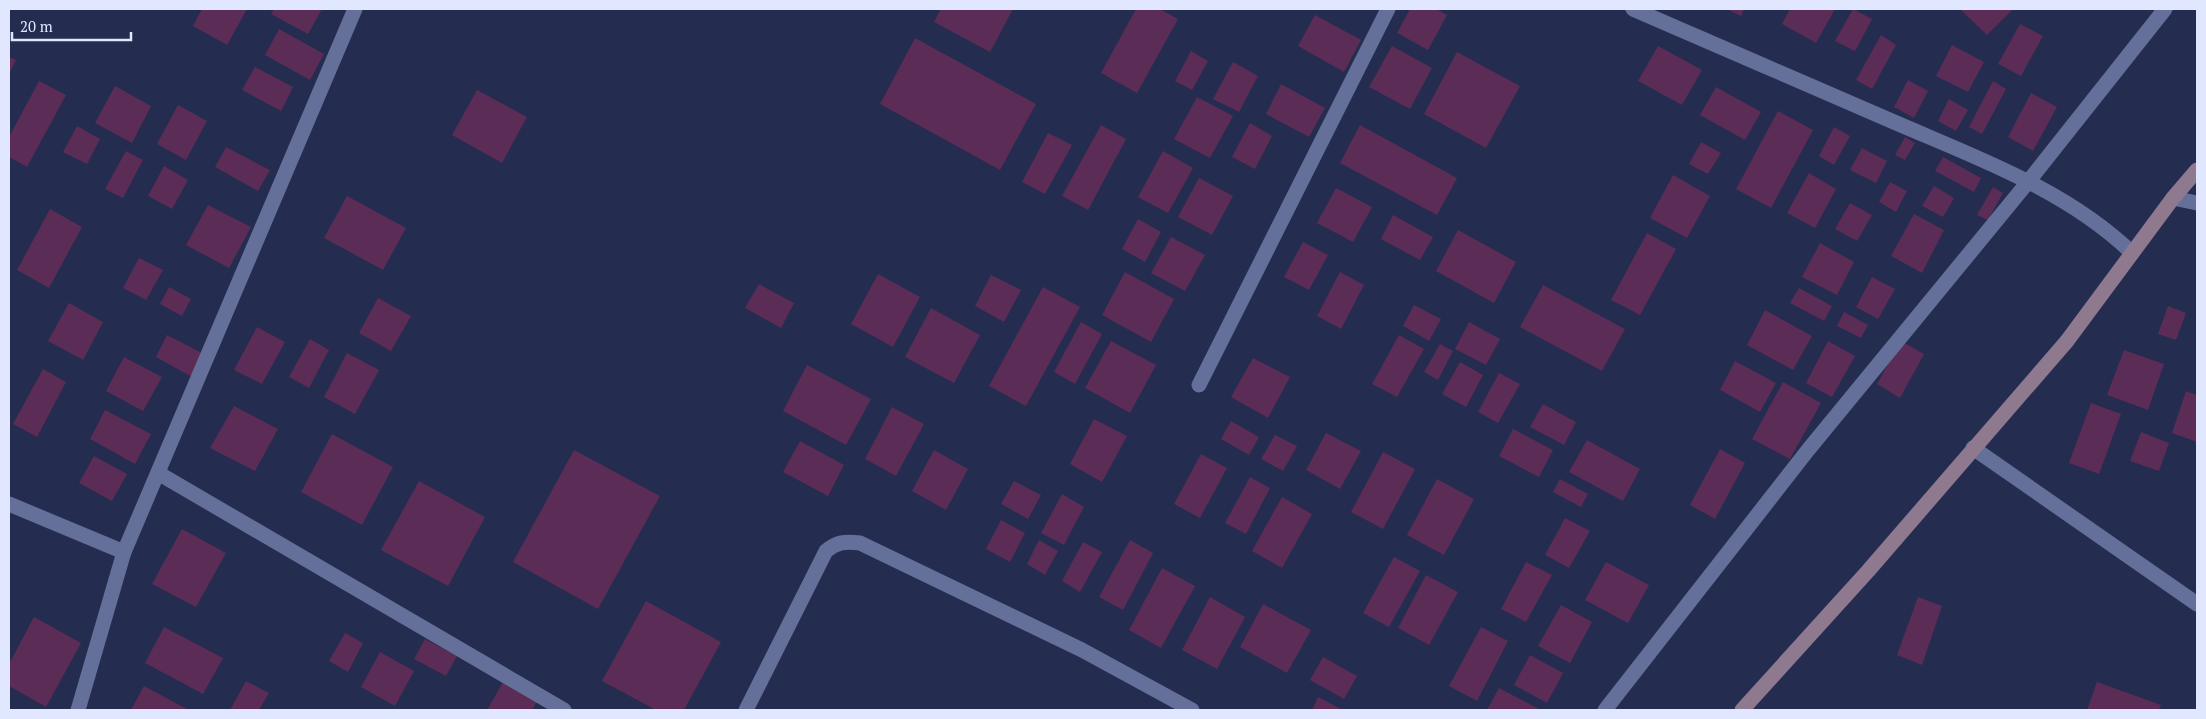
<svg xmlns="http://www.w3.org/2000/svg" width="2206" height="719" viewBox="0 0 2206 719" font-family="'PT Serif',serif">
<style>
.building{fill:#5b2c55}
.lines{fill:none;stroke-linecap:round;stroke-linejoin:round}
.street{stroke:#647099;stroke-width:15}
.secondary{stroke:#8f798f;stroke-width:15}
</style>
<rect width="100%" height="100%" fill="#242c50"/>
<g class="building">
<polygon points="202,9 247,9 227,45 193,26"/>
<polygon points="274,9 322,9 308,34 271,14"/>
<polygon points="941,9 1013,9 990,52 934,22"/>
<polygon points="1136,9 1160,9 1178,19 1137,93 1101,73"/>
<polygon points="1410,9 1436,9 1447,15 1428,50 1397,33"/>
<polygon points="1727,9 1744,9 1741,16"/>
<polygon points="1790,9 1835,9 1816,43 1782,24"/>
<polygon points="1853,9 1872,19 1855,51 1835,41"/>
<polygon points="1960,9 2013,9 1987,35"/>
<polygon points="1315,15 1361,40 1344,72 1298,46"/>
<polygon points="2020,24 2043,36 2021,76 1998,64"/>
<polygon points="279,29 324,54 310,80 265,55"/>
<polygon points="1881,35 1896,45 1872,89 1856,80"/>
<polygon points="915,38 1036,104 1000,170 880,104"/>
<polygon points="1952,45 1984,62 1968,92 1936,76"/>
<polygon points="1392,46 1432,68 1410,109 1369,87"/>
<polygon points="1658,46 1702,70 1682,105 1638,81"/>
<polygon points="1191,51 1208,61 1192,90 1175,81"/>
<polygon points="1457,52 1520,86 1486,148 1424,114"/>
<polygon points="9,57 16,60 9,74"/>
<polygon points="1233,62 1258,76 1239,112 1213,99"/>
<polygon points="255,67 293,87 281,111 242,90"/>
<polygon points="1908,80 1928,91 1914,118 1894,107"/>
<polygon points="39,81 66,95 27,167 9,157 9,137"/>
<polygon points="1993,81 2006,89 1982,134 1969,127"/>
<polygon points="1281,84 1325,108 1309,137 1266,114"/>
<polygon points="115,86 151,106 132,143 95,123"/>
<polygon points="1716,87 1761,112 1745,140 1700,115"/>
<polygon points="477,90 527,117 502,163 452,135"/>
<polygon points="2031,93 2057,107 2033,151 2008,137"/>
<polygon points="1197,97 1233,116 1210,158 1174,139"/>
<polygon points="1949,99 1968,110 1956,131 1938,121"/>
<polygon points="178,105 207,121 186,160 157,144"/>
<polygon points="1778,111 1813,130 1771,208 1736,189"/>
<polygon points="1250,123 1272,136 1255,169 1232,157"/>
<polygon points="1101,125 1126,139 1088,210 1062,196"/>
<polygon points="1360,125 1457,178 1437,215 1340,163"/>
<polygon points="77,126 100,139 87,164 63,152"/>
<polygon points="1834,127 1850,136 1834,165 1819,156"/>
<polygon points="1048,133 1072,145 1045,194 1022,182"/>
<polygon points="1905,137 1915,143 1905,160 1895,155"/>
<polygon points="1701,142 1721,153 1708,174 1689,164"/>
<polygon points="226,147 270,170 258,191 215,167"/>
<polygon points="1862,148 1887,161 1876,183 1850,170"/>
<polygon points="126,151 143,160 123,198 105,189"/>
<polygon points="1163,151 1193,168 1168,213 1138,197"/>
<polygon points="1943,157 1981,178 1974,192 1935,171"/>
<polygon points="164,166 188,180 172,209 148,196"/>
<polygon points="1809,173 1836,189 1815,228 1787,213"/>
<polygon points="1673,175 1710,196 1687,238 1650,218"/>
<polygon points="1199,178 1233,196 1212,235 1178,217"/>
<polygon points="1890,182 1907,191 1896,212 1879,202"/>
<polygon points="1934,186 1954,198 1943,217 1922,206"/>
<polygon points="1993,187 2003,193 1988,220 1977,215"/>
<polygon points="1336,188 1372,207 1353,242 1317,223"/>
<polygon points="347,196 406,228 383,270 324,238"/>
<polygon points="1850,203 1872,215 1857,241 1835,229"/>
<polygon points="208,205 251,227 229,268 186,245"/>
<polygon points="50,209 82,227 49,288 17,270"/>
<polygon points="1914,214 1944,230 1922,273 1891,256"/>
<polygon points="1393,215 1433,237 1420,260 1381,239"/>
<polygon points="1138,219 1161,232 1145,262 1122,249"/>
<polygon points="1458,230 1516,262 1494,303 1436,271"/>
<polygon points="1647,233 1676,249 1640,315 1611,300"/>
<polygon points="1171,237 1205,255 1185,291 1151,273"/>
<polygon points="1303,242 1328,255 1309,290 1284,277"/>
<polygon points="1820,243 1854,262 1837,295 1802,277"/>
<polygon points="139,258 163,270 146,300 123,288"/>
<polygon points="1125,272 1174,299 1151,342 1102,315"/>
<polygon points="1340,272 1364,285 1341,329 1317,316"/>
<polygon points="878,274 920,297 893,347 851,324"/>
<polygon points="991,275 1021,290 1004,322 975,306"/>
<polygon points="1872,277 1895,289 1878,319 1856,307"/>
<polygon points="759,284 794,303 781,328 745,308"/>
<polygon points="1543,285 1625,329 1602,371 1520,327"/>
<polygon points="169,287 191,299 182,316 160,304"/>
<polygon points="1043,287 1080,307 1026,406 989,386"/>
<polygon points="1799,288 1832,306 1824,321 1790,303"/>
<polygon points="378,298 411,316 391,351 359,333"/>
<polygon points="69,303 103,322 83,360 48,341"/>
<polygon points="1414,305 1441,319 1429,341 1403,326"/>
<polygon points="2168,306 2186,313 2176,340 2158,334"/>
<polygon points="931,308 980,335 954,383 905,357"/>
<polygon points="1765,310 1812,336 1793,370 1747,345"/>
<polygon points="1844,312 1868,325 1861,338 1837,326"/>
<polygon points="1081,322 1102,334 1075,384 1054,372"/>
<polygon points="1469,322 1500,339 1486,365 1455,349"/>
<polygon points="257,327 285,342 262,384 234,370"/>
<polygon points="167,335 204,354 192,377 156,357"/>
<polygon points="1399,335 1424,349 1397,397 1372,384"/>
<polygon points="310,339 329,350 309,388 289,377"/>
<polygon points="1111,341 1156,365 1130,413 1085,388"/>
<polygon points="1828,341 1855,356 1832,397 1806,383"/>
<polygon points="1901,341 1924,354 1900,398 1877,384"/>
<polygon points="1440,344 1453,351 1438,380 1424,372"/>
<polygon points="2124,350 2164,364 2148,410 2107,395"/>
<polygon points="347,353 379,370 355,414 324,397"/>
<polygon points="124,357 162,377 143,411 106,391"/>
<polygon points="1253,358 1290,377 1268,418 1231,397"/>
<polygon points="1735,361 1776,383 1760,412 1720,390"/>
<polygon points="1460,362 1483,375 1466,407 1442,394"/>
<polygon points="807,365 871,399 846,445 783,411"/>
<polygon points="43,369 66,382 37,437 13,424"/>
<polygon points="1499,373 1520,384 1498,423 1478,412"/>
<polygon points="1783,382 1821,403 1790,459 1752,439"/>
<polygon points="2186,391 2197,395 2197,442 2172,433"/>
<polygon points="2091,403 2121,414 2099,474 2069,463"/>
<polygon points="1543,404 1576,422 1564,445 1530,427"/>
<polygon points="234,406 278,429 255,471 210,448"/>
<polygon points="892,407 924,424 896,476 865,459"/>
<polygon points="105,410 151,434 135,464 90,439"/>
<polygon points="1094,419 1127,436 1102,482 1070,464"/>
<polygon points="1231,421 1259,437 1249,455 1221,439"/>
<polygon points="1513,429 1553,450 1539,477 1499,456"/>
<polygon points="2141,432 2169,443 2159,471 2130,461"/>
<polygon points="1326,433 1361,451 1340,489 1306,470"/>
<polygon points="332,434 393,467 362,525 301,492"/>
<polygon points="1275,435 1297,446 1283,471 1261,459"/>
<polygon points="1587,440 1640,469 1623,501 1569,472"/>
<polygon points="800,441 844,465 828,496 783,472"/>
<polygon points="1720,449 1745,463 1715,519 1690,505"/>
<polygon points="574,450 660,496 598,609 513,562"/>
<polygon points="934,450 968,469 946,510 912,491"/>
<polygon points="1383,452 1415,469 1383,529 1351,512"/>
<polygon points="1201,454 1227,468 1200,518 1174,504"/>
<polygon points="94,456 127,474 112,501 79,483"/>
<polygon points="1250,477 1270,488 1246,534 1225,523"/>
<polygon points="1437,479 1474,499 1444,555 1407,535"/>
<polygon points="1560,479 1588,494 1581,507 1553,492"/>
<polygon points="419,481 485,517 448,586 381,550"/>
<polygon points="1014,481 1041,495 1028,519 1001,504"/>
<polygon points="1062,494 1084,507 1064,545 1041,533"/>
<polygon points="1282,497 1312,514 1282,568 1252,551"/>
<polygon points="1565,518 1590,531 1569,568 1545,555"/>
<polygon points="1001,520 1025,533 1010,562 986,549"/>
<polygon points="182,529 226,553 196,607 152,584"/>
<polygon points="1039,540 1058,551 1045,575 1027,564"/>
<polygon points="1130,540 1153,553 1123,610 1099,597"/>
<polygon points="1083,542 1102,552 1080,592 1062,581"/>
<polygon points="1394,557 1420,571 1389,627 1363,613"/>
<polygon points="1526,562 1552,575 1526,622 1501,609"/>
<polygon points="1606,562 1649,585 1628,623 1585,600"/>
<polygon points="1162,568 1195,586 1161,648 1129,630"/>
<polygon points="1426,575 1458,592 1429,645 1398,628"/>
<polygon points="1210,597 1245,617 1217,669 1182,650"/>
<polygon points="1918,597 1942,606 1922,665 1897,655"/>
<polygon points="646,601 721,642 684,710 656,710 602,681"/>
<polygon points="1263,604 1311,630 1287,673 1240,647"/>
<polygon points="1561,605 1592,622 1570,663 1538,646"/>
<polygon points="34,617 81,643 46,707 9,686 9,664"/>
<polygon points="164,627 223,658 203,694 145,663"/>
<polygon points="1481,627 1508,641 1477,701 1449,686"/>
<polygon points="345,633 363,643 348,672 329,661"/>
<polygon points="425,639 457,656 446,676 414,659"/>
<polygon points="380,652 414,671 395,706 361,687"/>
<polygon points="1530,655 1563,673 1547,703 1514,685"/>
<polygon points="1323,657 1357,676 1344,699 1310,680"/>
<polygon points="506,677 540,696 532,710 487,710"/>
<polygon points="246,681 269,693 259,710 230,710"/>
<polygon points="2097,682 2161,705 2159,710 2087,710"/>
<polygon points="144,686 189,710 131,710"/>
<polygon points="1499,688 1541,710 1487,710"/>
<polygon points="1318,697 1343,710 1312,710"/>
</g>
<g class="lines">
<g class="street">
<path d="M 1633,9 C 1720,47 1807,84 1894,122 C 1977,158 2067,190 2132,253"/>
<polyline points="2173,198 2197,203"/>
<polyline points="1199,385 1388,9"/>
<polyline points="1973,448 2197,604"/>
<polyline points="158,473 564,710"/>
<polyline points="9,504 124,552"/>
<polyline points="78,710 124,552 355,9"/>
<path d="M 746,710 L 826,551 C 837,542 845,541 860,543 L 1082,650 L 1192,710"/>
<polyline points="1605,710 1808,450 2028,182 2165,9"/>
</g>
<polyline class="secondary" points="1742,710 1868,571 2067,341 2173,198 2197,170"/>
</g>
<rect width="2206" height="719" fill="none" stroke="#e0e7fe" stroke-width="20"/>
<path d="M12 32v8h119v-8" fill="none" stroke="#e0e7fe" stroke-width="2.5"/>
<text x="20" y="32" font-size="15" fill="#e0e7fe" stroke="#242c50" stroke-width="4" paint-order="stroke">20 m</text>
</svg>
